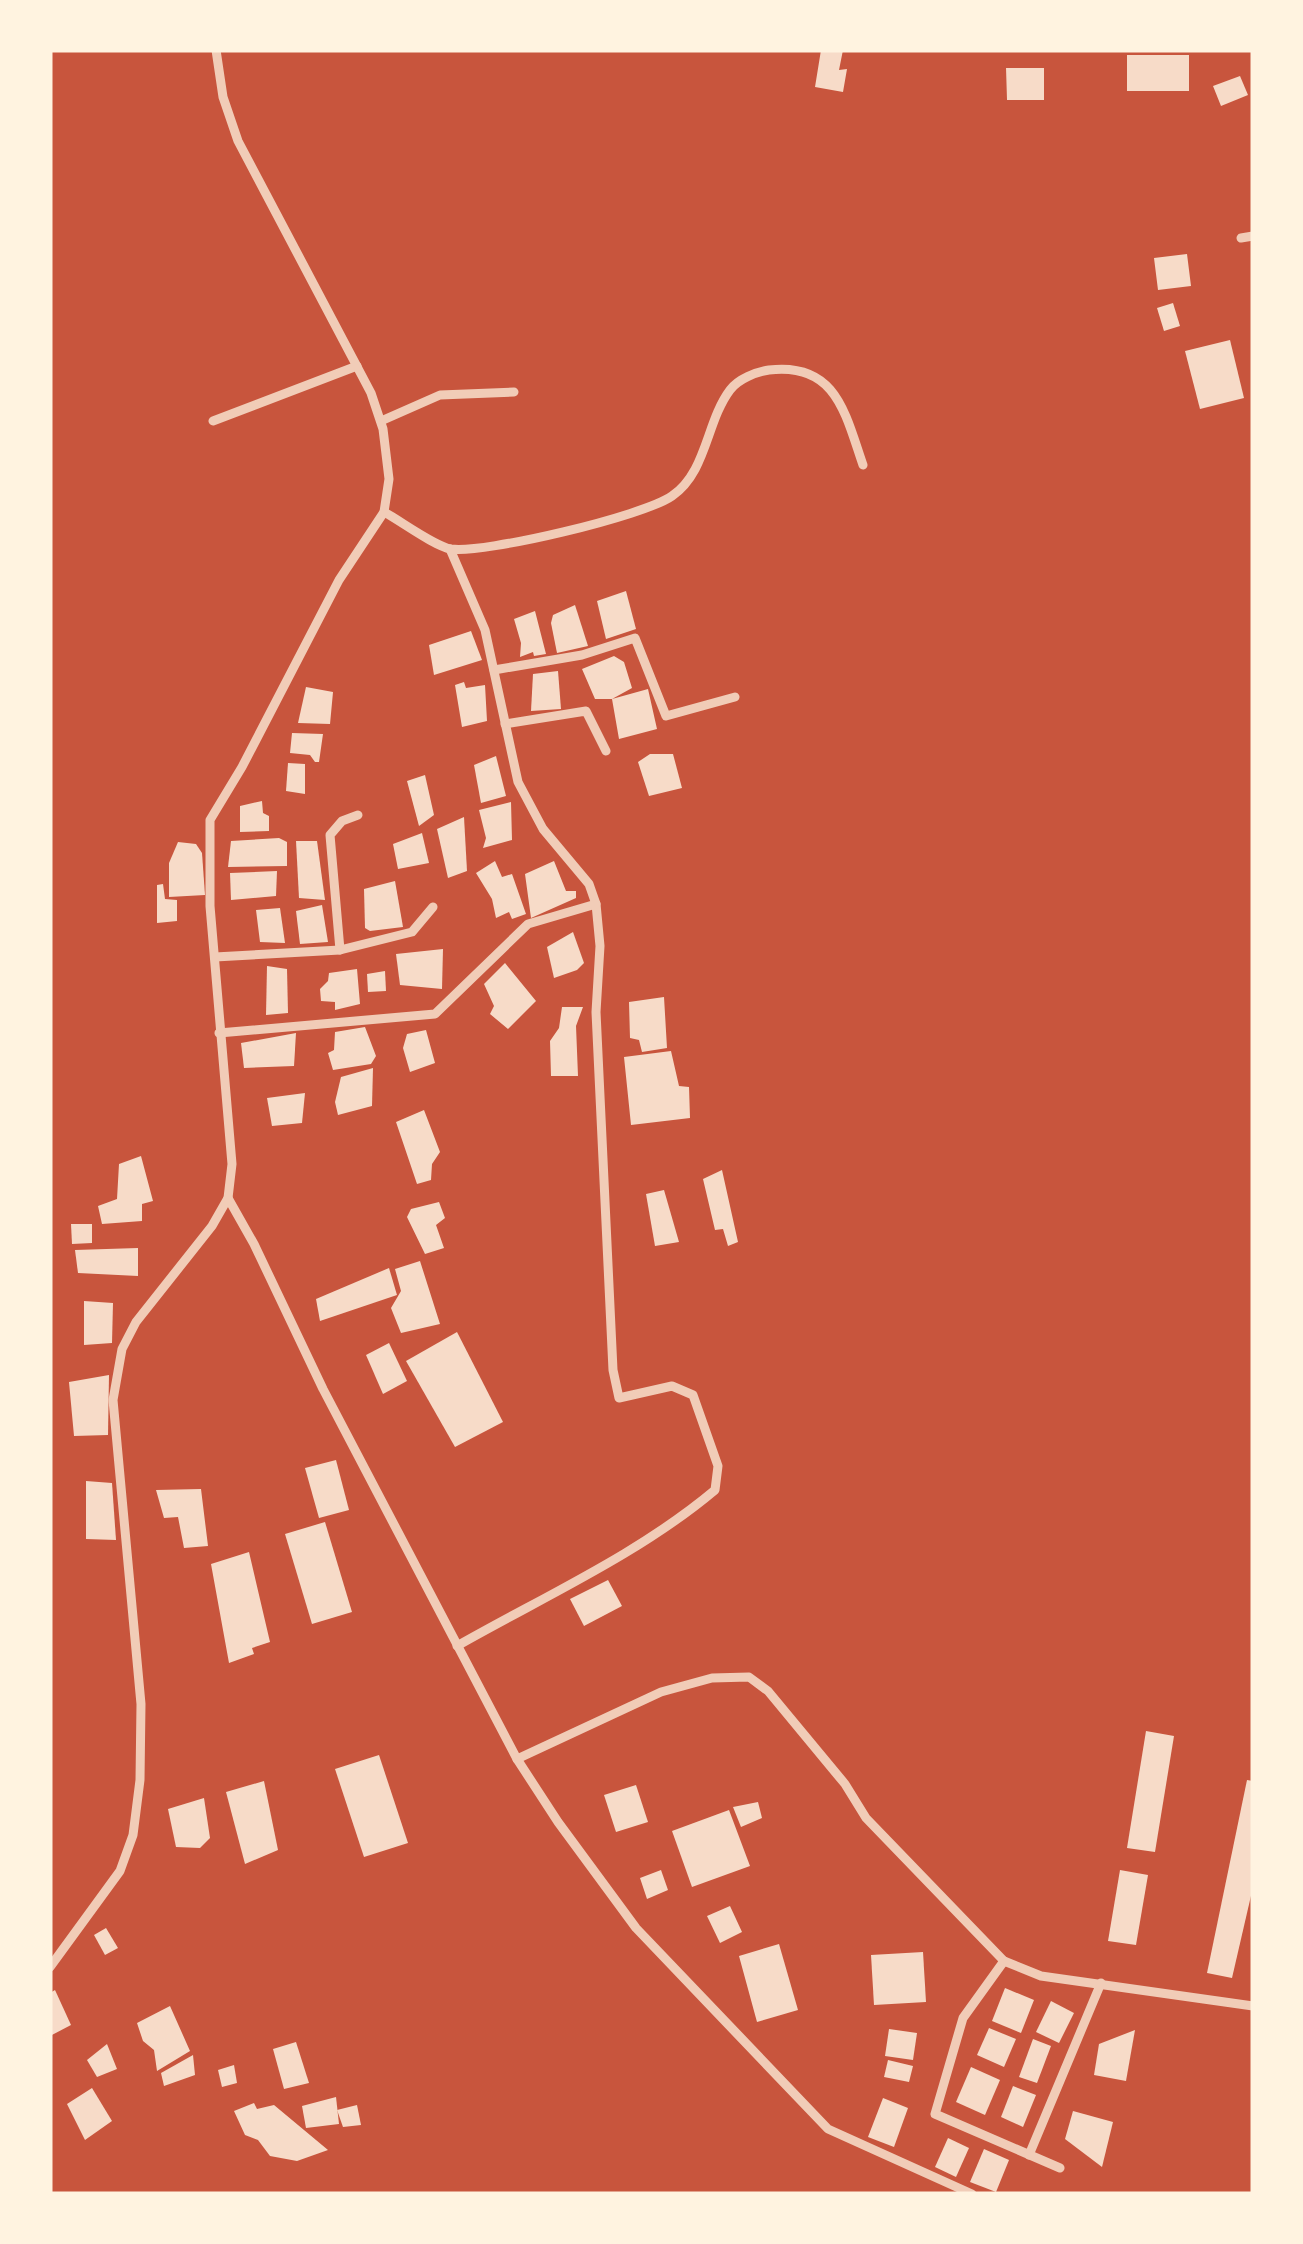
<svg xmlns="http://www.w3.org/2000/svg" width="1303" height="2244" viewBox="0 0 1303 2244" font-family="'IBM Plex Sans',sans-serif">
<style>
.building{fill:#f7dbc8}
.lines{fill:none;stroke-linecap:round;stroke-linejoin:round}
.minor{stroke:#f1ccb7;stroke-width:9}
</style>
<rect width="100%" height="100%" fill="#c8553d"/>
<g class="building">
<polygon points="821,50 843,50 839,70 847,69 843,92 815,87"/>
<rect x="1127" y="55" width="62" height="36"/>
<polygon points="1006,68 1044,68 1044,100 1007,100"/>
<polygon points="1240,76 1248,95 1221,106 1213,86"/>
<polygon points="1187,254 1191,286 1158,290 1154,258"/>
<polygon points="1173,303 1180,326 1164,331 1157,308"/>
<polygon points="1230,340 1244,398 1200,409 1185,351"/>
<polygon points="626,591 636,629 606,639 597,601"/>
<polygon points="575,605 588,646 557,653 551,623 553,615"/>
<polygon points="535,611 546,654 534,656 533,652 520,657 521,643 514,619"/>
<polygon points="471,631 482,660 434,675 429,645"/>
<polygon points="614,656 624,662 632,688 612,699 648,689 657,729 619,739 612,699 595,699 582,669"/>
<polygon points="558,671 561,709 531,711 533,674"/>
<polygon points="464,682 466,688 485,685 487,721 462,727 455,685"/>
<polygon points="306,687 333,692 330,724 298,723"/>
<polygon points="292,733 323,734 319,762 315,762 310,755 290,753"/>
<polygon points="650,754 673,754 682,788 649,796 638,762"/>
<polygon points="496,756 506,796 481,803 474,765"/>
<polygon points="288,763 305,764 305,794 286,791"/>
<polygon points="425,775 434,815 419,826 407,781"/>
<polygon points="262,801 263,813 269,816 269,831 240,832 240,806"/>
<polygon points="511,802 512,840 483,848 486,838 479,810"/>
<polygon points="464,817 467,871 448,878 437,829"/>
<polygon points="422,833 429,863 398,869 393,844"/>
<polygon points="279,838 287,842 287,866 228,867 231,841"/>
<polygon points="296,841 317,841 325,900 299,898"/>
<polygon points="178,842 196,844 202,853 205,895 169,897 169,863"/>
<polygon points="495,861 502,877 512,874 526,914 512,919 509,912 496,918 492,899 476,873"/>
<polygon points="554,861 566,891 576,891 576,898 531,918 525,874"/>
<polygon points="277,871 276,896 231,900 230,873"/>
<polygon points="395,881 403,927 370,931 365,928 364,889"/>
<polygon points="163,884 165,899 177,900 177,921 157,923 157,885"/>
<polygon points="322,905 328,942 300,944 296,911"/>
<polygon points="280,908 285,943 260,942 256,910"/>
<polygon points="573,932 584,963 577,970 554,978 547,947"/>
<polygon points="443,949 442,989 400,985 396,954"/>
<polygon points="505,963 536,1001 508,1029 490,1014 494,1006 484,984"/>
<polygon points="267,966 287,969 288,1013 266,1015"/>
<polygon points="357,969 360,1004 335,1010 335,1002 321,1001 320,989 328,981 329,973"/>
<polygon points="385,971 386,991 368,992 367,974"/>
<polygon points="664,997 667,1048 642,1052 639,1040 630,1038 629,1002"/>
<polygon points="562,1007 583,1007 576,1026 578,1076 551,1076 550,1041 559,1028"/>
<polygon points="365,1027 376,1056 371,1064 333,1070 328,1053 334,1050 335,1032"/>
<polygon points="426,1030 435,1063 410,1072 403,1048 407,1034"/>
<polygon points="296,1033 294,1066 244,1068 241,1043"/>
<polygon points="671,1051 679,1086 689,1087 690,1118 631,1125 624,1057"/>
<polygon points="373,1068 372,1106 338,1115 335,1102 341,1077"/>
<polygon points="305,1093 302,1123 272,1126 267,1098"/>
<polygon points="424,1110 440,1152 432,1164 431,1180 417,1184 396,1122"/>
<polygon points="141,1156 153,1201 142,1204 142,1221 102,1224 98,1206 117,1199 119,1164"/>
<polygon points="722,1170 738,1242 728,1246 723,1229 715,1230 703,1179"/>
<polygon points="664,1190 679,1242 655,1246 646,1194"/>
<polygon points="439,1202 445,1218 436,1225 444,1248 425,1254 407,1217 411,1209"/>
<polygon points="71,1224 92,1224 92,1243 72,1244"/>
<polygon points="138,1248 138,1276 78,1273 75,1250"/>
<polygon points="420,1261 440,1324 401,1333 391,1308 401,1291 395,1269"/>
<polygon points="389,1268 397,1295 320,1321 316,1299"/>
<polygon points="84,1301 113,1303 112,1343 84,1345"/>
<polygon points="457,1332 503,1422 455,1447 406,1361"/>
<polygon points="389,1343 407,1381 383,1394 366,1355"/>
<polygon points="109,1375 108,1435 74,1436 69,1382"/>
<polygon points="336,1460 349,1510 319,1518 305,1468"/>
<polygon points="86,1481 112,1483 116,1540 86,1539"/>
<polygon points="201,1489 208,1546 184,1548 178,1517 164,1518 156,1490"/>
<polygon points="325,1522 352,1612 312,1624 285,1534"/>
<polygon points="249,1552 270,1642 252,1648 254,1654 229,1663 211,1564"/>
<polygon points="608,1580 622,1606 584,1626 570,1599"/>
<polygon points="1146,1731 1174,1736 1155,1852 1127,1848"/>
<polygon points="379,1755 408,1843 364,1857 335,1769"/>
<polygon points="1247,1780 1253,1781 1253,1887 1232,1978 1207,1973"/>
<polygon points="264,1781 278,1850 245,1864 226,1792"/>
<polygon points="636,1785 648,1822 616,1832 604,1795"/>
<polygon points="204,1798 210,1838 200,1848 176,1847 168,1809"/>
<polygon points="758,1802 762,1818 741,1827 733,1807"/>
<polygon points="729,1810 750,1866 692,1887 672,1831"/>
<polygon points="661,1870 668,1890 647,1899 640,1878"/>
<polygon points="1120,1870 1148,1875 1136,1945 1108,1941"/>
<polygon points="730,1906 742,1932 720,1943 707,1916"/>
<polygon points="106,1928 118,1948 105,1955 94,1935"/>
<polygon points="779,1944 798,2010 757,2022 739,1956"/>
<polygon points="923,1952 926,2002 874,2005 871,1955"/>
<polygon points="1005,1988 1034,2000 1021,2033 992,2021"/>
<polygon points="55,1990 71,2025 50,2036 50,1993"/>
<polygon points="1051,2001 1074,2013 1059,2043 1036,2032"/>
<polygon points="170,2006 190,2051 157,2071 154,2050 143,2041 137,2023"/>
<polygon points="989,2028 1016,2039 1004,2067 977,2055"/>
<polygon points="889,2029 917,2033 913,2060 885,2056"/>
<polygon points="1135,2030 1126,2081 1094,2075 1099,2044"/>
<polygon points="1033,2039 1051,2046 1037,2083 1019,2077"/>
<polygon points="296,2042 309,2083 284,2089 273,2049"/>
<polygon points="107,2044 117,2069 97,2077 87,2060"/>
<polygon points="193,2055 195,2075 164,2086 161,2073"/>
<polygon points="888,2060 913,2066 909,2082 884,2077"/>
<polygon points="234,2065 237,2083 222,2087 218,2070"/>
<polygon points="971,2067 1000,2080 985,2115 956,2102"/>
<polygon points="1013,2086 1036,2095 1023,2127 1001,2117"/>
<polygon points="92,2088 112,2121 85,2140 67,2104"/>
<polygon points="336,2097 339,2124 306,2128 302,2106"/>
<polygon points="883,2098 908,2108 894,2147 868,2137"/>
<polygon points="254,2103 257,2109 274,2105 328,2150 297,2161 270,2156 258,2140 245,2135 234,2111"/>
<polygon points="357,2105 361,2125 343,2127 337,2110"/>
<polygon points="1073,2111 1113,2122 1102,2167 1065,2139"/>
<polygon points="948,2138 969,2148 956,2177 935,2167"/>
<polygon points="984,2149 1009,2160 996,2192 970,2182"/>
</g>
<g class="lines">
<g class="minor">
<polyline points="1241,238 1253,236"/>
<polyline points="213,421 357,366"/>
<polyline points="381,421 440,395 514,392"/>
<path d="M 384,512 C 401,521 434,546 451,549 C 484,554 644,516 672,496 C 707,472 706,422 730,390 C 738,379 756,372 769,370 C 836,362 845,413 863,465"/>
<path d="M 450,549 L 485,630 L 518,782 L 543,829 L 589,884 L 596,904 L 600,946 L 596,1012 L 613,1370 L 619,1398 L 672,1386 L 693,1395 L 718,1466 L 715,1490 C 639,1554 543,1597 457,1646"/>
<polyline points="494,670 582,655 635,638 666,716 735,697"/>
<polyline points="505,724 586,711 606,751"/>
<polyline points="340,950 330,835 342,821 358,815"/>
<polyline points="215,957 340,950 412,932 433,907"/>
<polyline points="219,1033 435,1014 528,924 596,904"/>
<polyline points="228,1198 254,1244 323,1389 517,1759 558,1822 636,1928 828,2129 972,2194"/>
<polyline points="517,1759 661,1692 712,1678 749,1677 768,1691 845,1784 866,1818 1004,1961 1041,1976 1253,2006"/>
<polyline points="1004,1961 963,2018 935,2114 1060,2168"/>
<polyline points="50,1967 120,1871 133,1835 140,1780 141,1704 113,1400 122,1349 136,1322 212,1226 228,1198 232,1164 210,906 210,820 242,767 339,580 384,512 389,479 383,429 371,393 238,141 223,97 216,50"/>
<polyline points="1029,2155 1101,1983"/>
</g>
</g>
<rect width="1303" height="2244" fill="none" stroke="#fff3e0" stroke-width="105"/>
</svg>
